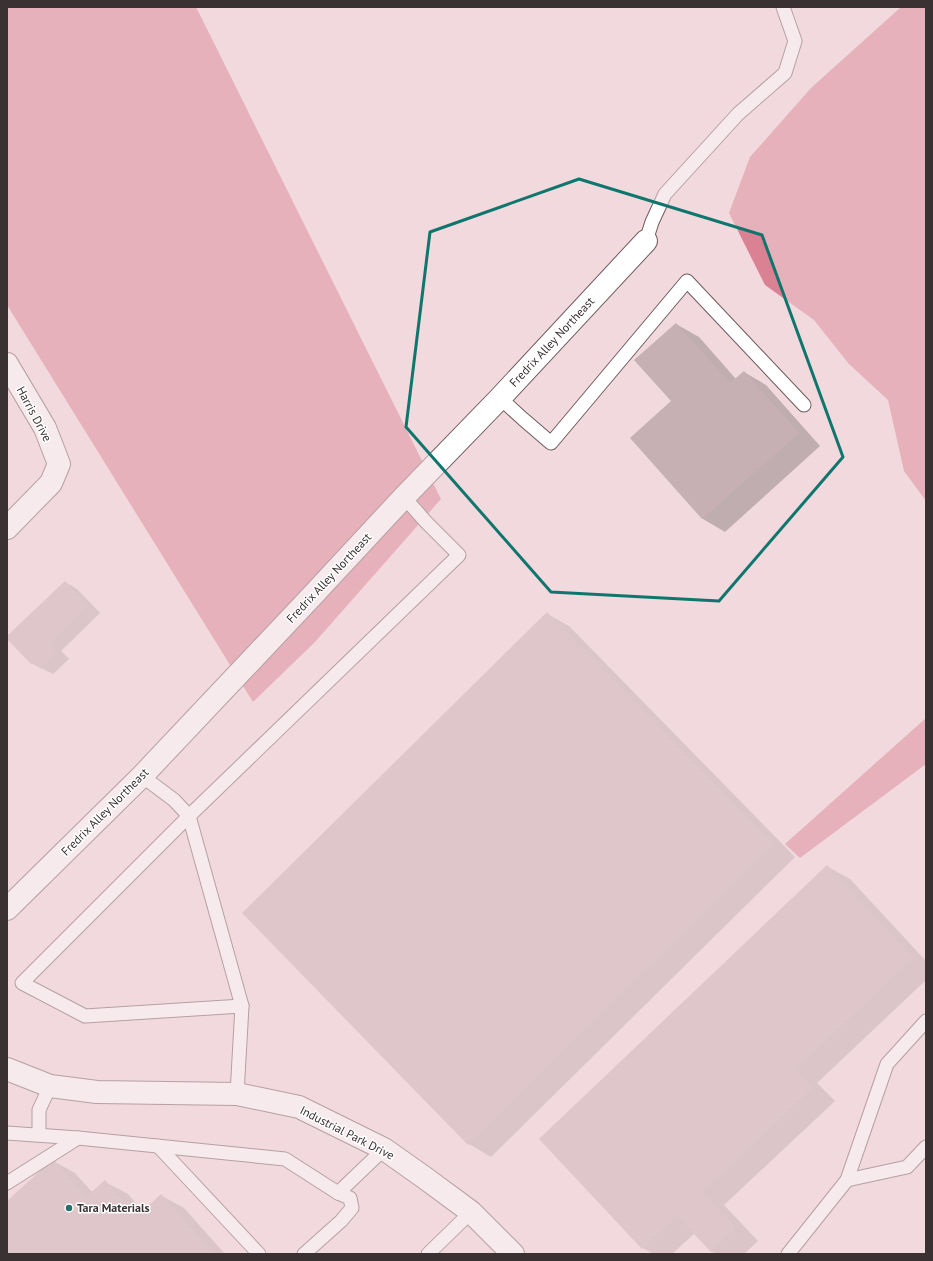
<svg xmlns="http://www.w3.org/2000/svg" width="933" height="1261" viewBox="0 0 933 1261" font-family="'PT Sans',sans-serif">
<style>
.forest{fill:#da8193}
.shadow{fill:#0003}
.building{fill:#c7b0b4}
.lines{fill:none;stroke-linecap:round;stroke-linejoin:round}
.lane-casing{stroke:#6f5b5f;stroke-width:15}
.street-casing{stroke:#6f5b5f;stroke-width:24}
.lane{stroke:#fff;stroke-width:13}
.street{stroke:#fff;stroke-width:22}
.marked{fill:none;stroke:#0f766e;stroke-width:3;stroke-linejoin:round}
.poi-dot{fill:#267069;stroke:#fff;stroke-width:1.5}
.labels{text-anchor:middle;stroke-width:3;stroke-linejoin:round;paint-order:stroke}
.street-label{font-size:12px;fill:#3a3133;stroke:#fff}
.poi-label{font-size:12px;font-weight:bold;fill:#3a3133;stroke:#fff;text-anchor:start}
</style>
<rect width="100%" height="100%" fill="#f1d9dd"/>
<g class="forest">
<polygon points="7,7 196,7 441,499 315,642 253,702 7,305"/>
<polygon points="901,7 926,7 926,501 904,471 888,400 849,364 814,320 765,285 729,213 750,157 811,88"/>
<polygon points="926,718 926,764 800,858 785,844"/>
</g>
<g class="shadow">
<polygon points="676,324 699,337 736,379 744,372 766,385 820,446 725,532 703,519 631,438 672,401"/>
<polygon points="65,582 77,589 100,613 61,651 69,659 53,674 31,663"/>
<polygon points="547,614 569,626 795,857 491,1157 469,1144"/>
<polygon points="828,867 850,879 926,961 926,980 817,1083 835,1101 724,1205 758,1241 744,1254 717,1254 711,1251 695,1233 672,1254 653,1254 643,1248"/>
<polygon points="53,1161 75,1173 93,1193 105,1182 128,1194 143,1212 162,1196 184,1208 225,1254 7,1254 7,1202"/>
</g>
<g class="building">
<polygon points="676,323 730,383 744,371 799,433 702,519 630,438 671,401 634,360"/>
<polygon points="65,581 89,606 50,644 58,652 41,669 34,661 31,664 7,639 7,636"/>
<polygon points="547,612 774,844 468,1145 242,913"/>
<polygon points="827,865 914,958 796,1069 813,1088 703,1192 736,1227 711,1252 677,1216 642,1249 539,1139"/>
<polygon points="53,1159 86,1197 105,1180 137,1216 161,1194 215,1254 7,1254 7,1201"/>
</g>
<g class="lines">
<defs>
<g id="lane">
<polyline points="646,241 652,222 665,194 738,114 785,73 795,41 783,7"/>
<polyline points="500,398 523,419 551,443 687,281 804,405"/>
<polyline points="142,776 174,800 189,816 22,983 85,1016 242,1006"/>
<polyline points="237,1094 242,1006 189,816 459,555 426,522 404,497"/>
<polyline points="7,1133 78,1138 285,1159 338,1193 384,1149"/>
<polyline points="39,1135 39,1110 50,1086"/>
<polyline points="158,1146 259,1254"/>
<polyline points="847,1180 907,1167 926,1147"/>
<polyline points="7,1183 78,1138"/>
<polyline points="304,1254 341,1221 352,1208 350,1198 338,1193"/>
<polyline points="428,1254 471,1212"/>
<polyline points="788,1254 847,1180 887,1064 926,1021"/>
</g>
<g id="street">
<polyline points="7,364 45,428 59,464 51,483 7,528"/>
<polyline points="7,909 142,776 312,596 404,497 500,398 646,241"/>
<polyline points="7,1069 50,1086 97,1092 237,1094 299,1107 384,1149 425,1178 471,1212 513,1254"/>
</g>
</defs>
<use href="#lane" class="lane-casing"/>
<use href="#street" class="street-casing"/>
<use href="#lane" class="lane"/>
<use href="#street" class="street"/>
</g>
<path d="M0 0H933V1261H0ZM 579,179 L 762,235 L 843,457 L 719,601 L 551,592 L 406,427 L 430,232 Z" fill="#f1d9dd" fill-opacity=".55" fill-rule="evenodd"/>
<path class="marked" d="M 579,179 L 762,235 L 843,457 L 719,601 L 551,592 L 406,427 L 430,232 Z"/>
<circle class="poi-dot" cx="69" cy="1208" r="4"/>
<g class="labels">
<g class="street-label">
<text transform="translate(552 342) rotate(-47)" y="4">Fredrix Alley Northeast</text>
<text transform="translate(34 414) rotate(62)" y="4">Harris Drive</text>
<text transform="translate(329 578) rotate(-47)" y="4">Fredrix Alley Northeast</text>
<text transform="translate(105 812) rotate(-45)" y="4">Fredrix Alley Northeast</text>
<text transform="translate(347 1133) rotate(27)" y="4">Industrial Park Drive</text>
</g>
<g class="poi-label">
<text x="77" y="1212">Tara Materials</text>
</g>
</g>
<rect width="933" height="1261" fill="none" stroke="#3a3133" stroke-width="16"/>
</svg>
